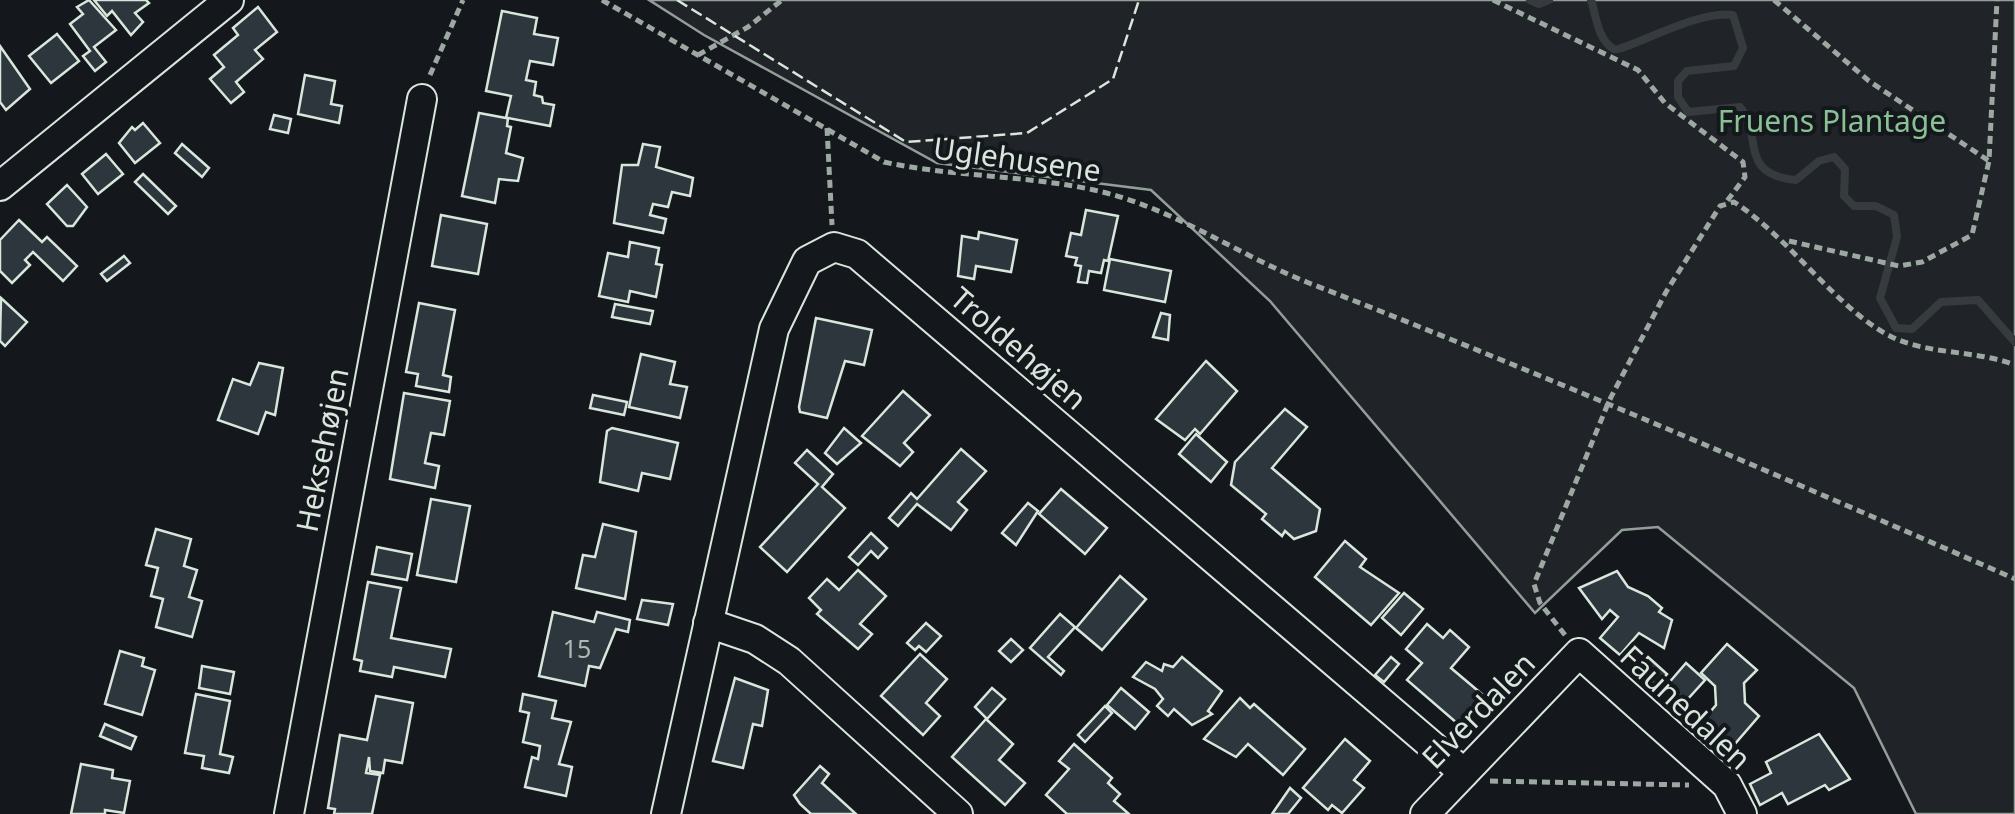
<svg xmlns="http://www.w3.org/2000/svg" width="2015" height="814" viewBox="0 0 2015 814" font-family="'Noto Sans',sans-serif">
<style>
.green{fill:#202428;stroke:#939e99;stroke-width:2.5}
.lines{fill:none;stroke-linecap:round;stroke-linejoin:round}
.stream{stroke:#363b3e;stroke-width:8}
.building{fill:#2c363c;stroke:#d8e6dc;stroke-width:2.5}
.minor-casing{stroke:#d8e6dc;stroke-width:32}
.path{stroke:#9da8a2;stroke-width:5;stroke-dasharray:8 5;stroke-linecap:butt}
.minor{stroke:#14181c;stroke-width:28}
.fence{stroke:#d8e6dc;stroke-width:2.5;stroke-dasharray:12 5;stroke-linecap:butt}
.labels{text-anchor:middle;stroke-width:8;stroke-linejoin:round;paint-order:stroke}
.number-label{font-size:25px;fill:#adbab4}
.park-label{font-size:30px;fill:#8ac095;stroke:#14181c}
.street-label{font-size:30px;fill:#d8e6dc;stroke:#14181c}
</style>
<rect width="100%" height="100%" fill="#14181c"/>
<polygon class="green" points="649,0 2015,0 2015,814 1916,814 1854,688 1658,527 1622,530 1535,613 1270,301 1151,190 937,163 704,35"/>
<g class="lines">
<g class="stream">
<polyline points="1530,0 1539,4 1549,0"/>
<path d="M 1591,0 C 1596,15 1598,41 1614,49 C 1623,53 1697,9 1733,15 L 1743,48 L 1734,66 L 1687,71 L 1678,81 L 1678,97 L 1688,112 L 1740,107 C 1764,136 1737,174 1796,180 L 1819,161 L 1834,157 L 1845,169 L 1844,196 L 1854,206 L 1876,206 L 1894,215 L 1897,237 L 1880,298 L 1896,328 L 1912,329 L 1941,302 L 1978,300 L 2015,342"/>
</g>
</g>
<g class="building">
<polygon points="89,0 116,30 94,47 106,62 95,71 83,56 90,51 70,24 83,14 77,7"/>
<polygon points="94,0 146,0 149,3 135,13 143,22 131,35 112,11 107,16"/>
<polygon points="258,7 277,32 255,50 263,59 236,82 244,92 231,103 210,79 224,67 214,55 238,35 233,28"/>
<polygon points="502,11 537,18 534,34 558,38 553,65 530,61 526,80 536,82 534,95 542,97 543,103 554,105 550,126 508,118 507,126 511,127 506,153 523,158 518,181 499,179 495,203 462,196 479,113 506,118 511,96 486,91"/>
<polygon points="57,34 79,61 51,83 29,56"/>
<polygon points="0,46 30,89 6,110 0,102"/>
<polygon points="305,75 335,81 331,104 342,106 339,123 298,114"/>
<polygon points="274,115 291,119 288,133 270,129"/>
<polygon points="143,123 160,143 135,163 119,143 132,127 135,130"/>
<polygon points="182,144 209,168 202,177 175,153"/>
<polygon points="643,144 660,147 656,167 693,178 690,196 672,192 668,207 653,204 650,215 666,219 663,233 614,223 622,165 638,165"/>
<polygon points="106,154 123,174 98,194 82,174"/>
<polygon points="143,174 176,206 168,214 135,182"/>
<polygon points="67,185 87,207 73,226 67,226 47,204"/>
<polygon points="1086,210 1118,216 1108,261 1104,260 1101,273 1089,271 1087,283 1078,282 1081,266 1075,265 1077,258 1066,256 1071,233 1081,235"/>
<polygon points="441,215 487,224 478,274 432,266"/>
<polygon points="19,220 42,242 47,237 77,266 63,281 33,252 25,260 30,265 12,283 0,271 0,240"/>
<polygon points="979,232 1017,240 1011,272 976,266 974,279 958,276 962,236 978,239"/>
<polygon points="630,242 659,248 656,264 662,265 656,297 630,291 628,302 599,296 608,253 628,257"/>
<polygon points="124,256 130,263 107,281 101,274"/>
<polygon points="1110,259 1171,271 1165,302 1104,290"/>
<polygon points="1,298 27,322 5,346 0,341"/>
<polygon points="419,303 455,310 443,375 451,377 449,392 416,386 418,374 406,372"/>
<polygon points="615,304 653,311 650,324 612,317"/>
<polygon points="1161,313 1170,315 1168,340 1153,337"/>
<polygon points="816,318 872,330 864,365 845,361 827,418 800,412 799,407"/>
<polygon points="641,354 675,362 670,384 687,387 680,418 629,407"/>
<polygon points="1206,361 1237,391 1200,434 1195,429 1185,440 1156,419"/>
<polygon points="259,363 283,368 275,415 266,412 258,434 218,420 233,379 250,385"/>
<polygon points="903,391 930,415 904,443 913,452 900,466 862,436"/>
<polygon points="404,393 450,401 444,435 431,433 425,463 439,466 435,488 390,479"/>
<polygon points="593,395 627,402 624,415 590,408"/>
<polygon points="1285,409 1307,427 1272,468 1320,509 1316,531 1294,539 1285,531 1282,536 1262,519 1266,514 1231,485 1235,462"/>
<polygon points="612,428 678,443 670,479 642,473 638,491 600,482 607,431"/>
<polygon points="844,428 861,443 837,464 825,453"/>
<polygon points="1196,434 1227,462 1211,482 1179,454"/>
<polygon points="961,449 986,471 958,502 967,510 951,530 917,504 898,526 889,518 911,493 917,499"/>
<polygon points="807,450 833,474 822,487 845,508 787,572 760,547 818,484 795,463"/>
<polygon points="1061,489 1107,528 1085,554 1039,514"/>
<polygon points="431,499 470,506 456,582 417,575"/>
<polygon points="1028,503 1038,511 1016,545 1002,533"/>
<polygon points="603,524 636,532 625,599 576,588 583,555 595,557"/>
<polygon points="156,529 191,539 184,566 197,570 189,597 202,601 192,637 156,627 163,599 151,596 158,568 146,565"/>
<polygon points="871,533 887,548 878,558 871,551 858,565 849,557"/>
<polygon points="1345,541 1366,559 1360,567 1399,593 1371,625 1315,577"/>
<polygon points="377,547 412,554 407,580 372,574"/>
<polygon points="858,570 886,596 860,624 872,634 858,649 817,614 821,610 809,598 827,579 839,590"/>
<polygon points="1617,571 1628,587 1648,596 1662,608 1659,612 1672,620 1664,648 1639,633 1620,655 1600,638 1618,617 1610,610 1602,619 1579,588"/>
<polygon points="1120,576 1146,599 1102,650 1076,628"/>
<polygon points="368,582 401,588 391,638 451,649 445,677 394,667 392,677 360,671 362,661 354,659"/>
<polygon points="1404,593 1423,609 1401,635 1382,618"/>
<polygon points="642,600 673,604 668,625 637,619"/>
<polygon points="553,612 594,622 597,612 630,620 628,632 616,629 600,668 589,666 585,686 539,676"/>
<polygon points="1060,614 1075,627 1048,657 1064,671 1061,675 1030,648"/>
<polygon points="926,623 941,636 926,652 919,646 915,650 907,643"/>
<polygon points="1427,624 1443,638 1450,630 1469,647 1451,668 1483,695 1458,724 1407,680 1422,663 1406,649"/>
<polygon points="1011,639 1023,650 1011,662 999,651"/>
<polygon points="1727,644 1757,670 1744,683 1745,703 1759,716 1734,745 1704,719 1716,705 1715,686 1701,673"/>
<polygon points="120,651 144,658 142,666 155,670 142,715 105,704"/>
<polygon points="920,654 947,679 926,703 940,716 923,735 881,696"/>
<polygon points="1182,657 1222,691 1208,711 1212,714 1192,725 1174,709 1168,716 1157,706 1163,699 1155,689 1133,677 1146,662 1162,671 1164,664 1173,667"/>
<polygon points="1391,657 1399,664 1384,682 1375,675"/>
<polygon points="1648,657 1667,674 1657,685 1638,668"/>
<polygon points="1686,663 1705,680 1686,701 1667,685"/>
<polygon points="202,666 234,672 230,694 199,688"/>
<polygon points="735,678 768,690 762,726 753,724 743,768 713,761"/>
<polygon points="992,688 1005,699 987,719 975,707"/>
<polygon points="1121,688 1149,712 1135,729 1107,705"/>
<polygon points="196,694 230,701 220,754 233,757 229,773 202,768 204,756 185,753"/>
<polygon points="523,694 556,701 552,718 571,722 559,764 572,767 566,796 525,787 532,757 538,759 540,746 523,742 529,713 520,711"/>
<polygon points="376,696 413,703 402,763 385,760 383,773 370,771 369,757 366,773 380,775 372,814 334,814 335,809 328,808 340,735 367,740"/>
<polygon points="1240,698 1250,708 1254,704 1305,749 1283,775 1248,744 1236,757 1204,739"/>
<polygon points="1105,706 1112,713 1085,742 1078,735"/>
<polygon points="986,719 1013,744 999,760 1025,783 1005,805 952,757"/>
<polygon points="105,724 136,737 131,749 100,736"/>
<polygon points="1819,734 1850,779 1829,790 1825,785 1788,804 1782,793 1760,805 1750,784 1771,773 1766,762"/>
<polygon points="1345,739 1370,761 1354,780 1364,788 1342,813 1332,805 1328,810 1303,788"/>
<polygon points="1074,744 1112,778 1108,783 1120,794 1114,801 1129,814 1067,814 1046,795 1069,769 1059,761"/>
<polygon points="81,764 113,770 112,778 130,781 124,813 105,810 105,814 71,814"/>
<polygon points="820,766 829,774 822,783 856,814 811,814 800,804 794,795"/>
<polygon points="1290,788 1301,798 1288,814 1272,814"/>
</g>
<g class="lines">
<defs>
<g id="minor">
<polyline points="0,186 229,0"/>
<polyline points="708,623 755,639 789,661 958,814"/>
<polyline points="289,814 422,99"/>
<polyline points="666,814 774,329 807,261 834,247 857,254 1464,773"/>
<polyline points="1425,814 1579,653 1727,785 1742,814"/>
</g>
</defs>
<use href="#minor" class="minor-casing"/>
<g class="path">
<path d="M 602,0 L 884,162 C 953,177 1025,175 1094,190 C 1172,207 1236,254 1309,283 C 1547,376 1781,476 2015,579"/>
<polyline points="1493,0 1638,70 1665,103 1743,162 1745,177 1727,201"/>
<polyline points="1774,0 1869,81 1989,161"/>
<polyline points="698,55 748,27 782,0"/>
<polyline points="430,75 463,0"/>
<polyline points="827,128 832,225"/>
<polyline points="1789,241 1899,266 1922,262 1972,235 1989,161 1997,0"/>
<path d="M 1565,635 L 1540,603 L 1534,584 L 1609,401 L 1666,292 L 1720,206 L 1734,202 C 1790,238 1840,313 1894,338 C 1932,355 1976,350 2015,365"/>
<polyline points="1490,781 1689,785"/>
</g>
<use href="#minor" class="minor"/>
<polyline class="fence" points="677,0 906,142 1027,133 1113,79 1139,0"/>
</g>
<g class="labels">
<g class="number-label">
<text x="577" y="658">15</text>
</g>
<g class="park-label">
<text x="1832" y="132">Fruens Plantage</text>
</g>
<g class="street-label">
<text transform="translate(1017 160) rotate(8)" y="10">Uglehusene</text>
<text transform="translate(1018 349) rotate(41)" y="10">Troldehøjen</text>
<text transform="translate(323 450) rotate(-79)" y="10">Heksehøjen</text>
<text transform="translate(1685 708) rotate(43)" y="10">Faunedalen</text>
<text transform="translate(1479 711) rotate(-46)" y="10">Elverdalen</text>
</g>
</g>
</svg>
